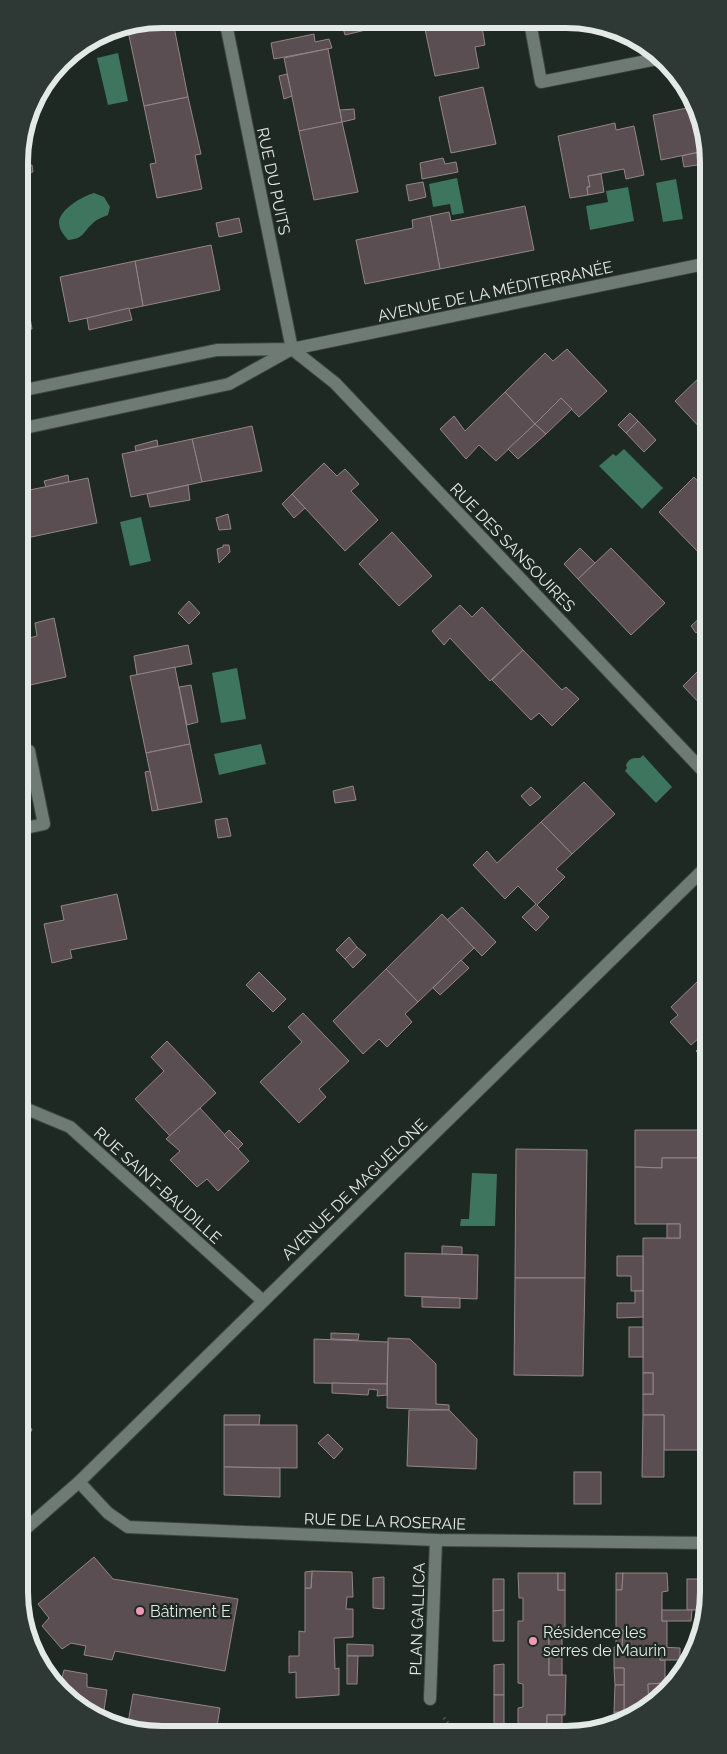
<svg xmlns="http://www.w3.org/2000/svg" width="727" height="1754" viewBox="0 0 727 1754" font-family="Raleway,sans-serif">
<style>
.water{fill:#3e755e}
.building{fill:#5b4e52;stroke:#948589}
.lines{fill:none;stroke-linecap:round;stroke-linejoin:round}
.minor-casing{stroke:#3c4641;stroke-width:14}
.path{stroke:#636d69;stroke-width:3;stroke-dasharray:1 4;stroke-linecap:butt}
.minor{stroke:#6d7b74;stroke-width:12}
.poi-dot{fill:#f09ab6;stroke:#1e2924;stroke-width:2}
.labels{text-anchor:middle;stroke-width:4.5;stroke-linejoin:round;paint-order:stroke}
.street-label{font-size:16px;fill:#e2e9e6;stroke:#1e2924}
.poi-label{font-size:16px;fill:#e2e9e6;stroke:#1e2924;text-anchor:start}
.rim{fill:none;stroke:#e2e9e6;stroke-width:6}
</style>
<rect width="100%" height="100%" fill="#1e2924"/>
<g class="water">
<polygon points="118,53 128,101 108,105 97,58"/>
<polygon points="457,178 464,213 452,215 450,204 433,207 429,184"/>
<polygon points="676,179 683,219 663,222 656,183"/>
<polygon points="628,187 634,221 590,230 586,206 608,202 606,191"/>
<path d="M 94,193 L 104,197 L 110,207 L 108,215 C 103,217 97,219 93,223 C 83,232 84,239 68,240 C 63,234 59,229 59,222 C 60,209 83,196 94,193 Z"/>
<polygon points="624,449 663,488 642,509 599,466 613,454 616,456"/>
<polygon points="141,517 151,561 130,566 120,522"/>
<polygon points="237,668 246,719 221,723 212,673"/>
<polygon points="261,744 266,764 219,775 214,754"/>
<path d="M 643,755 L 672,787 L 656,803 L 625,771 L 627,768 L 626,765 C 629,758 633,758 640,758 Z"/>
<polygon points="472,1173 497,1174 495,1226 460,1226 461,1219 469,1219"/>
</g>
<g class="building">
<polygon points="162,19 172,19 173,22 148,27 147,22"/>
<polygon points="342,20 358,20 359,24 343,28"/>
<polygon points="423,20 481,21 485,45 475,47 479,68 435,76"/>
<polygon points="368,21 370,29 345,35 343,28"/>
<polygon points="147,22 148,27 173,22 188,97 144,106 128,31 110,34 109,29"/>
<polygon points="314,34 315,42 329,39 332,48 274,59 271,43"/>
<polygon points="327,49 328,49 342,122 299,131 284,58"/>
<polygon points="287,74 292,96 284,99 279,76"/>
<polygon points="483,87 496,144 451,153 439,97"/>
<polygon points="188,97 201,154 195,155 202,189 157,198 150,164 156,163 144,106"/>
<polygon points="692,107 703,125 704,151 661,160 653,115"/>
<polygon points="354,109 355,119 342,122 340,110"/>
<polygon points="342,122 358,192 314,200 299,131"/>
<polygon points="615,123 616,130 634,126 644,175 626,179 624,169 588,176 590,187 587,187 588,195 570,198 558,136"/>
<polygon points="704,151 704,164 684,167 682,156"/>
<polygon points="443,158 445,164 456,162 458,172 422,179 420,163"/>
<polygon points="32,165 33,172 19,175 19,168"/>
<polygon points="601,174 604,192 588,195 587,187 590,187 588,176"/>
<polygon points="423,182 426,197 409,201 406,185"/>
<polygon points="525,206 534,250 440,269 430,216 449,212 451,221"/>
<polygon points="430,216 440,269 365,284 356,240 413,228 412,220"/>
<polygon points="239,218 242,232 219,237 216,223"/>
<polygon points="211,245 220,290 143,306 135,261"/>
<polygon points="135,261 143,306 69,322 60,277"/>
<polygon points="24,284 32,329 20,332 19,285"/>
<polygon points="129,308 132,320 89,330 87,318"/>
<polygon points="567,349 607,391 579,417 561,398 535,424 505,392 545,353 553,361"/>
<polygon points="704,373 704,432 675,401"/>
<polygon points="505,392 535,424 496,461 479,445 466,459 440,429 454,416 465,431"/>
<polygon points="561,398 572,409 546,434 535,424"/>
<polygon points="630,413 638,421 626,433 618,425"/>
<polygon points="638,421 656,440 644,452 626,433"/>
<polygon points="535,424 546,434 518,459 508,449"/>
<polygon points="252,426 262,471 202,482 192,439"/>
<polygon points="192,439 202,482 131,497 122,454"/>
<polygon points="157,440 158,446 136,451 135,446"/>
<polygon points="324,463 337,476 345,469 359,484 351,491 378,520 345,551 292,494"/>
<polygon points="68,475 69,482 46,487 44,481"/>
<polygon points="694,477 705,489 705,559 659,512"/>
<polygon points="88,478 97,523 22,539 20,531 20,492"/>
<polygon points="188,485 190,500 150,507 147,494"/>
<polygon points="292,494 305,508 294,518 282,504"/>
<polygon points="228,514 231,529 219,530 216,518"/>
<polygon points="392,532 432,576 399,606 359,564"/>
<polygon points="223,545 229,545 230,552 219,563 217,549 223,547"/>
<polygon points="580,548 595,563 578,579 564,564"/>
<polygon points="611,548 665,603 631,635 578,579"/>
<polygon points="189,601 200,613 189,624 178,613"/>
<polygon points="460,605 472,617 482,607 523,650 490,681 450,638 444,645 432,631"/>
<polygon points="705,613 705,625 696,633 691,626"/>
<polygon points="54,618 66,677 21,687 21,640 37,636 35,623"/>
<polygon points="188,645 192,664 137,675 134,656"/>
<polygon points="523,650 562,690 566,687 579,699 552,726 539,713 531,720 492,680"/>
<polygon points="705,664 705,709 683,686"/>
<polygon points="175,667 190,744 146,753 130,676"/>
<polygon points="191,685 198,722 187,725 179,687"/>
<polygon points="190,744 202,802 158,810 146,753"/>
<polygon points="150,771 158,810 152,811 145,772"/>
<polygon points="584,782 615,814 572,854 541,822"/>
<polygon points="353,786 356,800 335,803 333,791"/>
<polygon points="531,787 541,797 530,806 521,796"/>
<polygon points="227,818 231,836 218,838 215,820"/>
<polygon points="541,822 572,854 556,869 565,877 537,905 549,917 536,931 522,917 536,904 518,886 505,899 473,865 487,851 497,863"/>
<polygon points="117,894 127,939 70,950 72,958 52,963 44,924 64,920 61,906"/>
<polygon points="462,907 496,942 482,956 447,920"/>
<polygon points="442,914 474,948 418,1002 386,969"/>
<polygon points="349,937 357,947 345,959 336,950"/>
<polygon points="357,947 366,955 353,968 345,959"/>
<polygon points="461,960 469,968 440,995 433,988"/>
<polygon points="386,969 418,1002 405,1014 412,1022 387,1047 379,1039 363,1054 333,1021"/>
<polygon points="259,972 286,999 273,1012 246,985"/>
<polygon points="699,980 706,987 706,1062 696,1051 704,1043 699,1038 691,1045 670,1022 678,1015 671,1007"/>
<polygon points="303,1013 349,1061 319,1089 326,1097 299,1123 260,1082 302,1042 288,1027"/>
<polygon points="167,1041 216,1093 170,1136 135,1099 164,1071 151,1057"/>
<polygon points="200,1108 249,1161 218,1191 207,1179 197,1187 170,1160 180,1151 166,1139"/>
<polygon points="229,1130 243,1144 238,1149 224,1135"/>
<polygon points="635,1130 707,1130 707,1158 662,1158 662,1168 635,1167"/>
<polygon points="516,1149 587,1150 585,1278 515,1278"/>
<polygon points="662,1158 707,1158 708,1477 700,1477 700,1450 664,1450 664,1415 643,1415 643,1394 653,1394 653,1373 643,1373 643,1238 680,1238 680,1224 635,1224 635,1167 662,1168"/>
<rect x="667" y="1224" width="13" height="14"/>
<polygon points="442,1246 462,1247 462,1255 442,1254"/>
<polygon points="405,1253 478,1255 477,1299 405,1296"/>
<polygon points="617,1256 643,1256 643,1291 631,1291 631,1276 617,1276"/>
<polygon points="515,1278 585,1278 583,1376 514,1375"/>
<polygon points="635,1291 643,1291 643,1317 617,1318 617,1303 635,1303"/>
<polygon points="422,1297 460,1298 460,1308 422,1307"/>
<rect x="629" y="1327" width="14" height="30"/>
<polygon points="331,1333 359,1334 358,1340 331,1339"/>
<polygon points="388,1338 410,1339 436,1364 436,1404 449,1405 449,1410 387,1408"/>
<polygon points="314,1339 388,1342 387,1384 314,1383"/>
<rect x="643" y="1373" width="10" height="21"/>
<polygon points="332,1383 387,1384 387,1395 377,1396 378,1390 369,1389 368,1395 332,1393"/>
<polygon points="409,1410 449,1410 477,1439 476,1469 407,1466"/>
<polygon points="224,1415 260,1415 259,1425 224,1425"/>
<polygon points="643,1415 664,1415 664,1477 642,1477"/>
<polygon points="23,1425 32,1429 23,1449"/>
<polygon points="224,1425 297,1425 297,1468 224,1467"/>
<polygon points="328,1434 343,1449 334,1459 318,1443"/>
<polygon points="224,1467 280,1468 280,1497 224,1495"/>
<rect x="574" y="1472" width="27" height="32"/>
<rect x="700" y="1477" width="8" height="15"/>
<polygon points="94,1557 113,1579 238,1599 225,1671 115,1651 112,1660 84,1655 86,1646 71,1643 62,1649 42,1626 49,1618 38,1604"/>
<polygon points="312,1571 352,1572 353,1597 347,1597 346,1609 353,1609 353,1637 334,1638 335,1669 339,1668 339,1695 296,1698 296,1672 289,1673 289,1656 299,1656 299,1631 305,1632 305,1588 311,1588"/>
<polygon points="312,1571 311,1588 305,1588 305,1572"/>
<polygon points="518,1573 558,1573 558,1590 565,1590 565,1630 549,1630 549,1675 566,1675 565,1715 547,1715 547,1731 518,1731 518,1708 523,1707 523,1684 518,1683 518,1621 523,1621 523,1598 519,1598"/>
<rect x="558" y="1573" width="7" height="17"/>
<polygon points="616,1573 623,1573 622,1590 616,1590"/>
<polygon points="623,1573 667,1573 668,1591 662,1592 662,1621 667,1621 667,1647 660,1647 660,1660 665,1660 665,1683 648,1684 649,1707 644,1711 614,1725 614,1712 624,1712 624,1668 614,1668 614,1647 622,1647 623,1630 616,1630 616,1590 622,1590"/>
<polygon points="384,1577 384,1609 373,1608 373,1578"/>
<polygon points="493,1579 504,1579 504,1610 493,1611"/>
<rect x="687" y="1579" width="11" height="31"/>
<polygon points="504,1610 504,1641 493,1641 493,1611"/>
<polygon points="662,1610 692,1610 691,1621 662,1621"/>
<rect x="549" y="1630" width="13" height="45"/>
<polygon points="616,1630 623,1630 622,1647 616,1647"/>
<polygon points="347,1644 373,1645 373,1656 347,1656"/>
<polygon points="660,1647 680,1648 680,1660 660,1660"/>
<polygon points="347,1656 358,1656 357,1684 347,1684"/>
<polygon points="504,1664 504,1695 494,1695 494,1665"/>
<polygon points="614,1668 624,1668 624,1685 615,1685"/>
<polygon points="64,1670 87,1674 87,1687 107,1690 103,1717 67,1700 56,1681 61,1682"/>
<polygon points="665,1683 665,1692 649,1707 648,1684"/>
<polygon points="615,1685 624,1685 624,1712 614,1712"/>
<polygon points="133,1694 220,1708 216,1732 134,1733 127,1729"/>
<rect x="494" y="1695" width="10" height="29"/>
<rect x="547" y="1715" width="15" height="16"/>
</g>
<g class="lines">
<defs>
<g id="minor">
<polyline points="225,19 292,349"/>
<polyline points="534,21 530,22 541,82 662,58"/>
<polyline points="292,349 335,383 705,773"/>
<polyline points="20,391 217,350 292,349 704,264"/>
<polyline points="20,429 229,384 290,350"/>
<polyline points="21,753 29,751 44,824 21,829"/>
<polyline points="22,1107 70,1127 263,1301"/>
<polyline points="79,1482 108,1513 128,1527 436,1540 708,1543"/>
<polyline points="23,1531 79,1482 706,867"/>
<polyline points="430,1699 436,1540"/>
</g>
</defs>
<use href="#minor" class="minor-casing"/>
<polyline class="path" points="444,1718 454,1731"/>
<use href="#minor" class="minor"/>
</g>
<g class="poi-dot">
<circle cx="140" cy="1611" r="5"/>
<circle cx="533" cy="1641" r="5"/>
</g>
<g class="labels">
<g class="street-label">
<text transform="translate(274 181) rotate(78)" y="6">RUE DU PUITS</text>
<text transform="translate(495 291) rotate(-12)" y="6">AVENUE DE LA MÉDITERRANÉE</text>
<text transform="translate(513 547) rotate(46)" y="6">RUE DES SANSOUIRES</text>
<text transform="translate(158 1185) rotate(42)" y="6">RUE SAINT-BAUDILLE</text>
<text transform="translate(354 1189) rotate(-44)" y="6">AVENUE DE MAGUELONE</text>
<text transform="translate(385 1521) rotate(2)" y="6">RUE DE LA ROSERAIE</text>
<text transform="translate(417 1619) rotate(-88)" y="6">PLAN GALLICA</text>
</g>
<g class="poi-label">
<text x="150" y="1617">Bâtiment E</text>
<text x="543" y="1638">Résidence les<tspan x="543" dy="18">serres de Maurin</tspan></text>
</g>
</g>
<path d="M0 0H727V1754H0ZM162 28H566A134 134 0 0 1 700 162V1592A134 134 0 0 1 566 1726H162A134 134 0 0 1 28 1592V162A134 134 0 0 1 162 28Z" fill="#2e3834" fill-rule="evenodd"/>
<path class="rim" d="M162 28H566A134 134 0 0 1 700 162V1592A134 134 0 0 1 566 1726H162A134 134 0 0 1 28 1592V162A134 134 0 0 1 162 28Z"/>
</svg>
